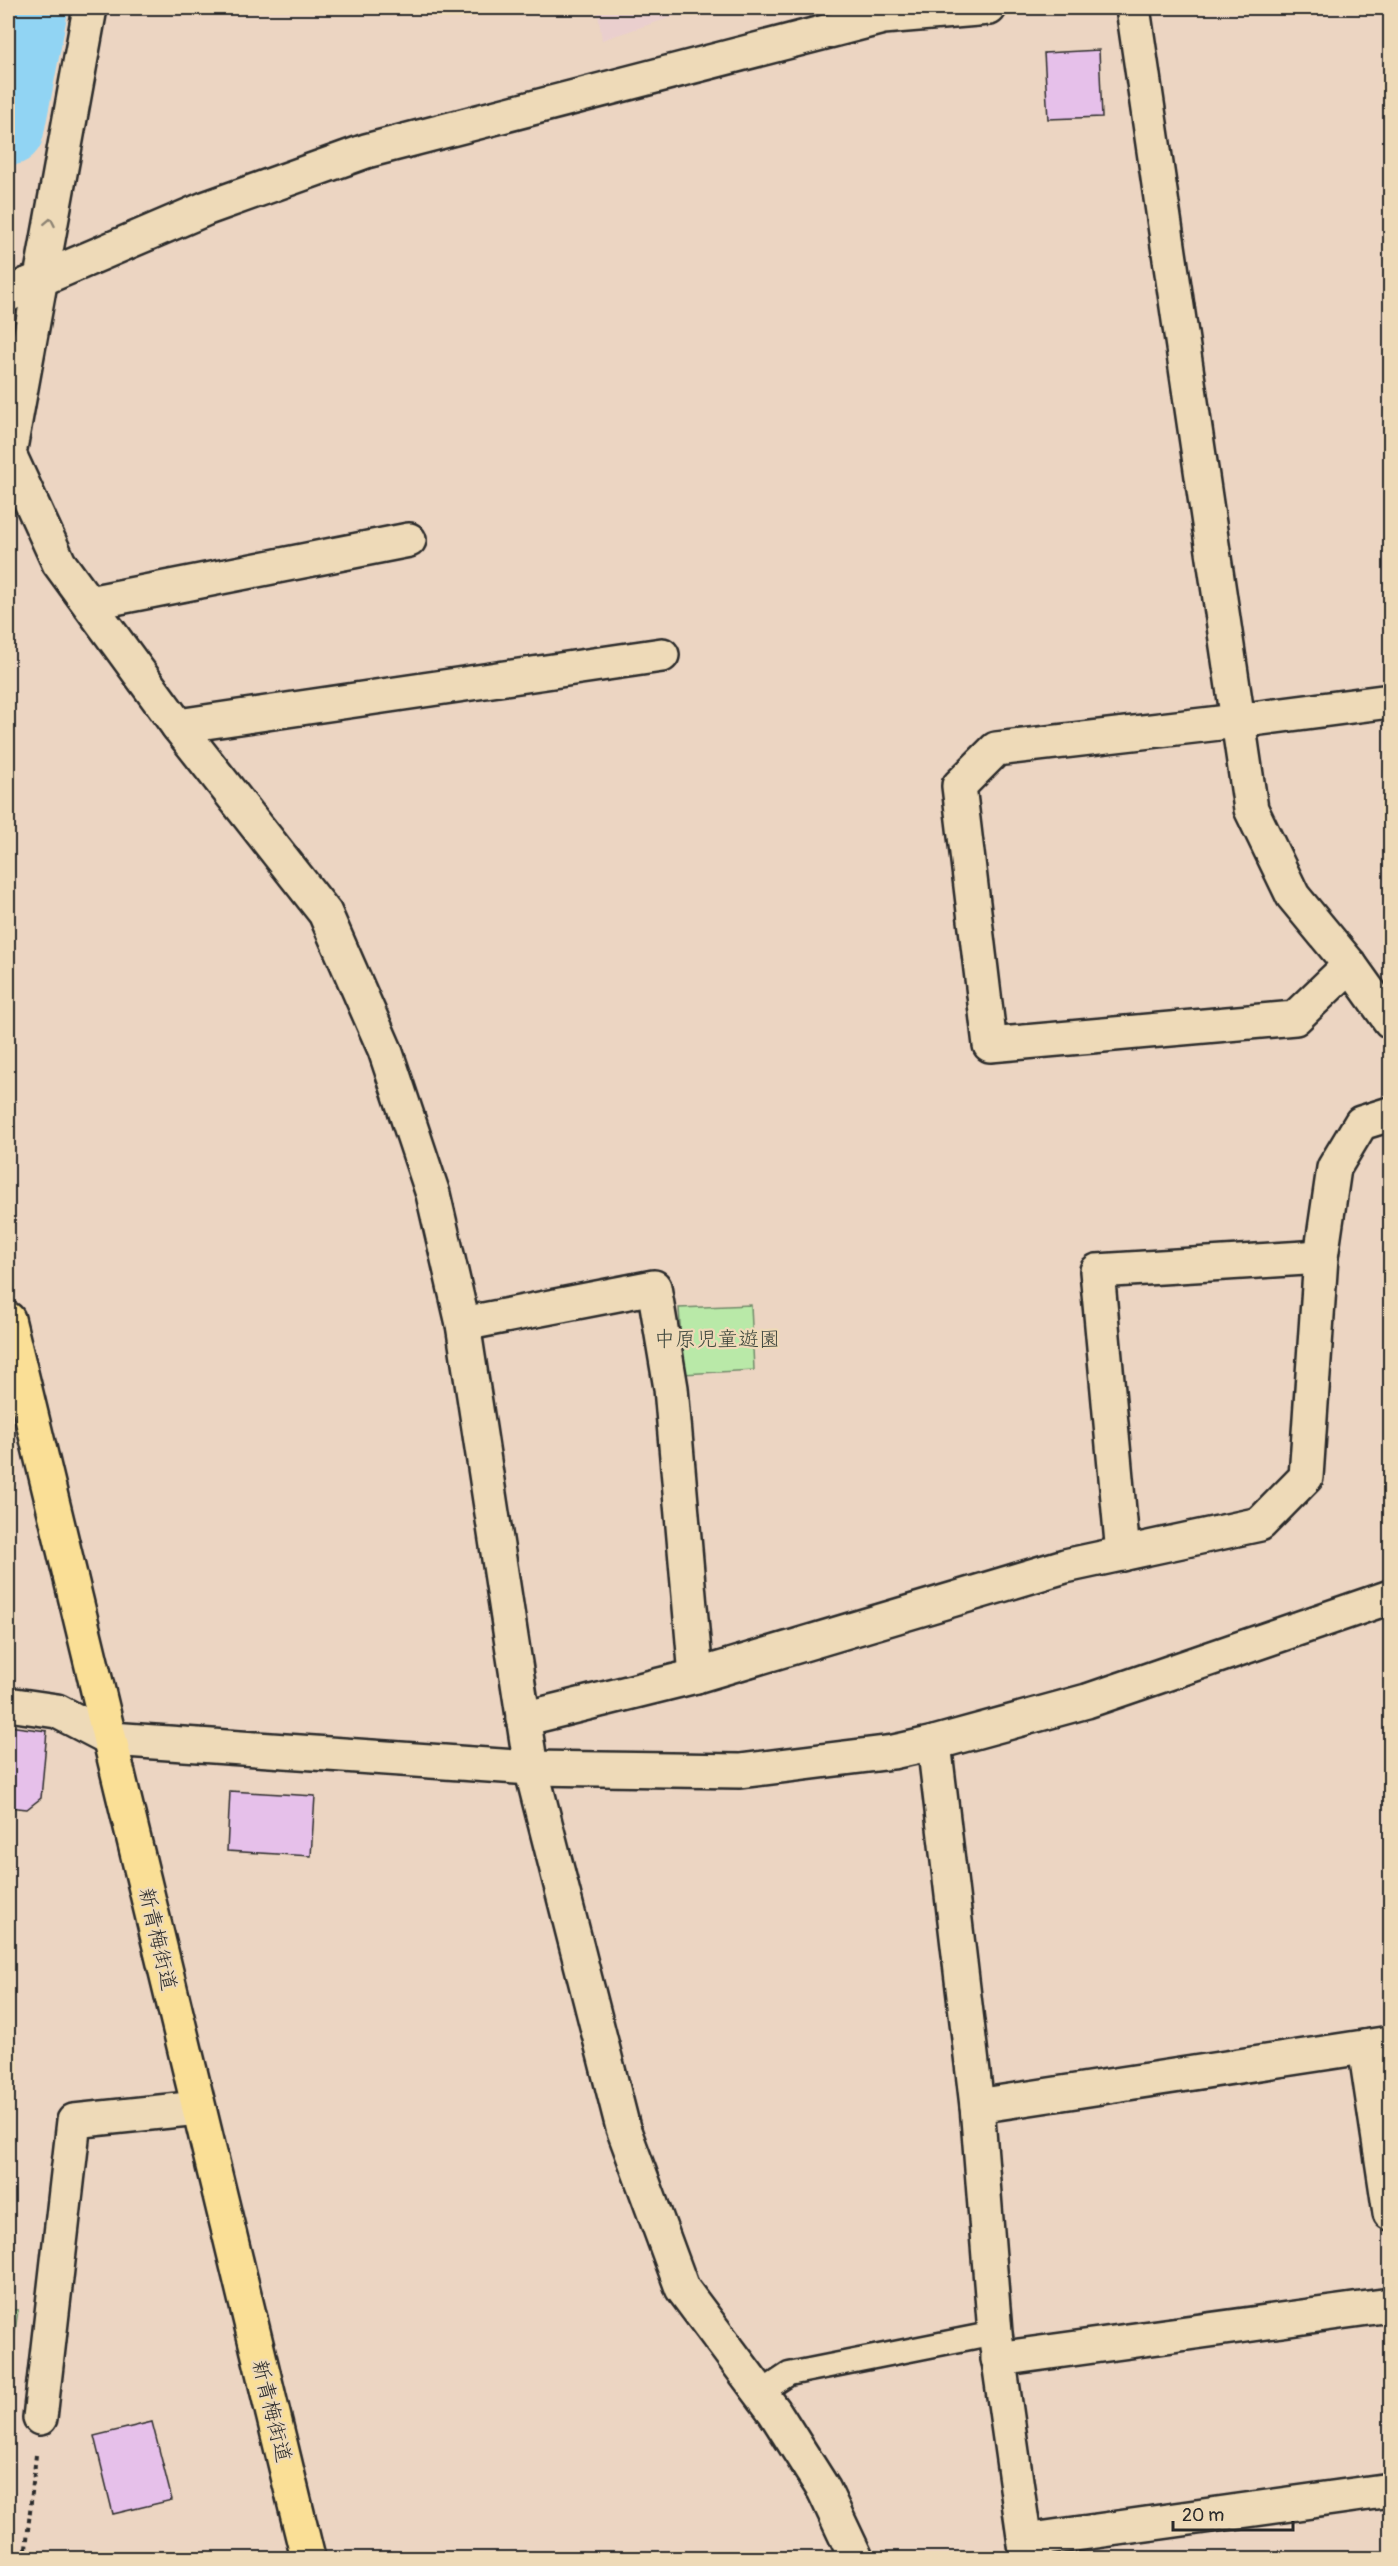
<svg xmlns="http://www.w3.org/2000/svg" width="1398" height="2566" viewBox="0 0 1398 2566" font-family="Pangolin,'Klee One',sans-serif">
<style>
.built{fill:#eacfce}
.green{fill:#b9e9a8;stroke:#728a6a;stroke-width:1.5}
.lines{fill:none;stroke-linecap:round;stroke-linejoin:round}
.river{stroke:#91d4f3;stroke-width:72}
.building{fill:#e6c0ea;stroke:#2b2b2b;stroke-width:1.5}
.service-casing{stroke:#2b2b2b;stroke-width:27}
.minor-casing{stroke:#2b2b2b;stroke-width:38}
.tertiary-casing{stroke:#2b2b2b;stroke-width:38}
.primary-casing{stroke:#2b2b2b;stroke-width:38}
.path{stroke:#2b2b2b;stroke-width:4;stroke-dasharray:4.5 4.5;stroke-linecap:butt}
.service{stroke:#eedab8;stroke-width:22}
.minor{stroke:#eedab8;stroke-width:33}
.tertiary{stroke:#eedab8;stroke-width:33}
.primary{stroke:#fadf96;stroke-width:33}
.oneway{stroke:#8c8272}
.labels{text-anchor:middle;stroke-width:4.5;stroke-linejoin:round;paint-order:stroke}
.park-label{font-size:21px;fill:#40483e;stroke:#eedab8}
.street-label{font-size:21px;fill:#2b2b2b;stroke:#eedab8}
</style>
<rect width="100%" height="100%" fill="#ecd5c2"/>
<filter id="ink" filterUnits="userSpaceOnUse"><feTurbulence type="fractalNoise" baseFrequency=".0167" numOctaves="2"/><feDisplacementMap in="SourceGraphic" scale="12" xChannelSelector="R" yChannelSelector="G"/><feConvolveMatrix kernelMatrix="1 2 1 2 8 2 1 2 1" color-interpolation-filters="sRGB"/></filter>
<g filter="url(#ink)">
<polygon class="built" points="597,8 699,8 602,40"/>
<g class="green">
<polygon points="751,1305 754,1370 683,1374 679,1308"/>
<polygon points="8,2309 18,2310 9,2375 8,2375"/>
</g>
<g class="lines">
<polyline class="river" points="8,130 32,8"/>
</g>
<g class="building">
<polygon points="1099,50 1102,117 1048,119 1044,53"/>
<polygon points="8,1726 47,1731 41,1798 27,1809 8,1807"/>
<polygon points="230,1791 315,1796 311,1856 227,1851"/>
<polygon points="152,2422 172,2500 113,2514 94,2436"/>
</g>
<g class="lines">
<defs>
<polyline id="service" points="760,2393 789,2374 995,2333"/>
<g id="minor">
<polyline points="90,8 9,454 59,563 178,726 325,913 385,1050 433,1194 463,1324 531,1768 623,2128 682,2288 774,2411 824,2490 856,2558"/>
<polyline points="8,295 27,285"/>
<polyline points="89,603 409,540"/>
<polyline points="178,726 662,655"/>
<polyline points="1350,965 1295,1018 990,1045 959,786 996,749 1237,721 1390,701"/>
<polyline points="463,1324 654,1287 671,1388 696,1676"/>
<polyline points="1123,1554 1097,1271 1321,1257"/>
<polyline points="8,1704 57,1711 111,1739"/>
<polyline points="523,1719 696,1676 1065,1566 1260,1524 1306,1477 1321,1257 1334,1168 1361,1123 1390,1114"/>
<polyline points="934,1743 977,2106 995,2333 1027,2558"/>
<polyline points="1365,2047 1390,2213"/>
<polyline points="977,2106 1390,2043"/>
<polyline points="998,2359 1390,2305"/>
<polyline points="40,2418 74,2121 198,2108"/>
<polyline points="1025,2541 1390,2490"/>
</g>
<g id="tertiary">
<polyline points="1133,8 1251,809 1293,896 1350,965 1390,1021"/>
<polyline points="27,285 207,208 366,151 883,17 989,8"/>
<polyline points="111,1739 531,1768 740,1771 893,1752 934,1743 1087,1701 1390,1597"/>
</g>
<path id="primary" d="M 8,1319 C 110,1731 207,2145 308,2558"/>
</defs>
<use href="#service" class="service-casing"/>
<use href="#minor" class="minor-casing"/>
<use href="#tertiary" class="tertiary-casing"/>
<use href="#primary" class="primary-casing"/>
<polyline class="path" points="25,2558 36,2455"/>
<use href="#service" class="service"/>
<use href="#minor" class="minor"/>
<use href="#tertiary" class="tertiary"/>
<use href="#primary" class="primary"/>
</g>
<defs><path id="oneway-chevron" d="M-2-3.5L2.5 0L-2 3.5" fill="none" stroke-width="1.6" stroke-linecap="round" stroke-linejoin="round" transform="scale(1.5)"/></defs>
<use class="oneway" href="#oneway-chevron" transform="translate(50 222) rotate(-79)"/>
</g>
<g class="labels">
<g class="park-label">
<text x="717" y="1346">中原児童遊園</text>
</g>
<g class="street-label">
<text transform="translate(158 1939) rotate(77)" y="7">新青梅街道</text>
<text transform="translate(272 2411) rotate(76)" y="7">新青梅街道</text>
</g>
</g>
<rect width="1398" height="2566" fill="none" stroke="#eedab8" stroke-width="30"/>
<rect x="15" y="15" width="1368" height="2536" fill="none" stroke="#2b2b2b" stroke-width="2" filter="url(#ink)"/>
<path d="M1173 2521v9h120v-9" fill="none" stroke="#2b2b2b" stroke-width="3"/>
<text x="1182" y="2521" font-size="18" fill="#2b2b2b" stroke="#eedab8" stroke-width="4.5" paint-order="stroke">20 m</text>
</svg>
